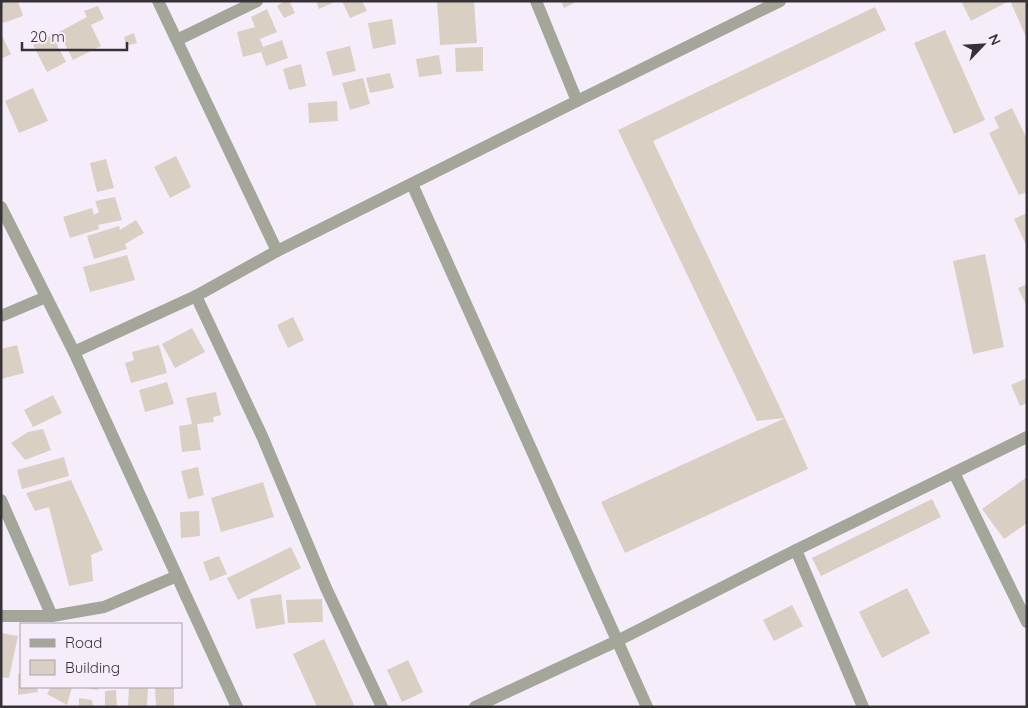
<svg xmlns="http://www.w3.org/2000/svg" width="1028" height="708" viewBox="0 0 1028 708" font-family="Quicksand,sans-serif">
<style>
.building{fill:#d9d0c3}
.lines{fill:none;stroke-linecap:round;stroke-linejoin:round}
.street{stroke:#a3a698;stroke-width:12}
</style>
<rect width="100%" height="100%" fill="#f6edfa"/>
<g class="building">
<polygon points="1,1 18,1 23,16 3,23 1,20"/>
<polygon points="285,1 289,1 295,13 284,18 277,6"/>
<polygon points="316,1 337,1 319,9"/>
<polygon points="342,1 362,1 367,11 350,18"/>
<polygon points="437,1 474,1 477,43 440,45"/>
<polygon points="561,1 578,1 564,8"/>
<polygon points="961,1 1009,1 971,21"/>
<polygon points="1014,1 1027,1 1027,39 1011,3"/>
<polygon points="98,6 104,19 91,25 101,46 73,60 59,32 87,17 84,11"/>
<polygon points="875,7 886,30 653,141 785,418 757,421 618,130"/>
<polygon points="267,9 277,32 260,39 263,47 282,40 288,58 266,66 261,52 243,57 237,32 255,27 251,17"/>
<polygon points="392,19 396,44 373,49 368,23"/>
<polygon points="945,30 985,120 954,134 914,43"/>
<polygon points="134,33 137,43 126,46 124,37"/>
<polygon points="1,34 11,54 1,59"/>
<polygon points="52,35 66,62 47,72 33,45"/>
<polygon points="350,46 356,71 333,76 326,52"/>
<polygon points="483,47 483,71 456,72 455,48"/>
<polygon points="439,55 442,74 419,77 416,59"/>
<polygon points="301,64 306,86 289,90 283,69"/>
<polygon points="390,73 394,88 370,93 366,78"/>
<polygon points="363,78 370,104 350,110 342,83"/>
<polygon points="33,88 48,121 19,133 5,101"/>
<polygon points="337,101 338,121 309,123 308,103"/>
<polygon points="1012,108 1027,139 1027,192 1019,195 989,133 999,128 994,117"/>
<polygon points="176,156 191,187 170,198 154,167"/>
<polygon points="106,159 114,188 97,192 90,163"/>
<polygon points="115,197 122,220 98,225 99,229 70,238 63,217 92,208 94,215 99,212 95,201"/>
<polygon points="1027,213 1027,247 1014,219"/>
<polygon points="136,220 144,233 125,244 127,249 94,259 87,236 119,226 120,230"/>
<polygon points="985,254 1004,347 973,354 953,261"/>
<polygon points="127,255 135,280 90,292 83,267"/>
<polygon points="1027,284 1027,307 1018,288"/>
<polygon points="293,317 304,340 288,348 277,325"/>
<polygon points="192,328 205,352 175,368 162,344"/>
<polygon points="17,345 24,373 1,379 1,349"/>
<polygon points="159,345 167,373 131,383 125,363 134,360 132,352"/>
<polygon points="1027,378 1027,403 1020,406 1011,385"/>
<polygon points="167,382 174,404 145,412 139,390"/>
<polygon points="216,392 221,415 213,417 214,422 197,424 201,450 182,452 179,426 192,424 186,398"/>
<polygon points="53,395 62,413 33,427 24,410"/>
<polygon points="785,418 808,469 625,553 601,502"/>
<polygon points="43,429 51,450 25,460 11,443 28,432"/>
<polygon points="64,457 69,476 22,489 17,470"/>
<polygon points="198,467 204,495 188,499 181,471"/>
<polygon points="1027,477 1027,523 1004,539 982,509"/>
<polygon points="71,480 103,550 91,555 93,581 69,586 49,507 35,511 26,493"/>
<polygon points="263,482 274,517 221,532 211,498"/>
<polygon points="932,499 941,517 821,576 812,558"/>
<polygon points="199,511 200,536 181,538 180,512"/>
<polygon points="291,547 301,568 238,600 227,578"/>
<polygon points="219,556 227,574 210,581 203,562"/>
<polygon points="907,588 930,633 882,658 859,612"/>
<polygon points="281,594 285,624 256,629 250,599"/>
<polygon points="322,599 323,622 288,623 286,600"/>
<polygon points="792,605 803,626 774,641 763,620"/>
<polygon points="1,633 18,636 9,678 1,677"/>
<polygon points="324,639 354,705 350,707 317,707 293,654"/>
<polygon points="408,660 423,692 402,702 387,670"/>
<polygon points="21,673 21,687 37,687 38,692 18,695 18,674"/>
<polygon points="51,687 72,687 67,705 47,694"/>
<polygon points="84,687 98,687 98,690 84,688"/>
<polygon points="129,687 148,687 147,707 128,707"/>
<polygon points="155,687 174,687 174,707 156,707"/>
<polygon points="116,690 117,707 105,707 105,691"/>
<polygon points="79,698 92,700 93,707 79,707"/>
</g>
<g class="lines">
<g class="street">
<polyline points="158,1 277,251"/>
<polyline points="536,1 577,101"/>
<polyline points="177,40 257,1"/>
<polyline points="412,184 647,707"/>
<polyline points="1,207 74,352 237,707"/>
<polyline points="196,296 262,436 326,588 382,707"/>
<polyline points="1,316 46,297"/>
<polyline points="74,352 196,296 277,251 577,101 780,1"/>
<polyline points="954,473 1027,622"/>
<polyline points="1,500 52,616 1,616"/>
<polyline points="796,550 863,707"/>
<polyline points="52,616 104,607 177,576"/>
<polyline points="475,707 617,641 796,550 1027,437"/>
</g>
</g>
<rect width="1028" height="708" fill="none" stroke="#363237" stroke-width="5"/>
<rect x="20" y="623" width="162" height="65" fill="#f6edfa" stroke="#a9a2ac"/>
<rect x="30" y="639" width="25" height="8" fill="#a3a698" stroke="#a9a2ac"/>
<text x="65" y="648" font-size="15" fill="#363237">Road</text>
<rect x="30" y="660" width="25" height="15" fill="#d9d0c3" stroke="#a9a2ac"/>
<text x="65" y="673" font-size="15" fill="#363237">Building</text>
<g transform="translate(983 45) rotate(65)" stroke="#f6edfa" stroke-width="4" paint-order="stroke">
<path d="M0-4L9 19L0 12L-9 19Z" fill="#363237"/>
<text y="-8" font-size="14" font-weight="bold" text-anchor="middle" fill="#363237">N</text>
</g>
<path d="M22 42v8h105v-8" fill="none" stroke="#363237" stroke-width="2.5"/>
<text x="30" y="42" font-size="15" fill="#363237" stroke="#f6edfa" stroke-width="4" paint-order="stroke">20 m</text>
</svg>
